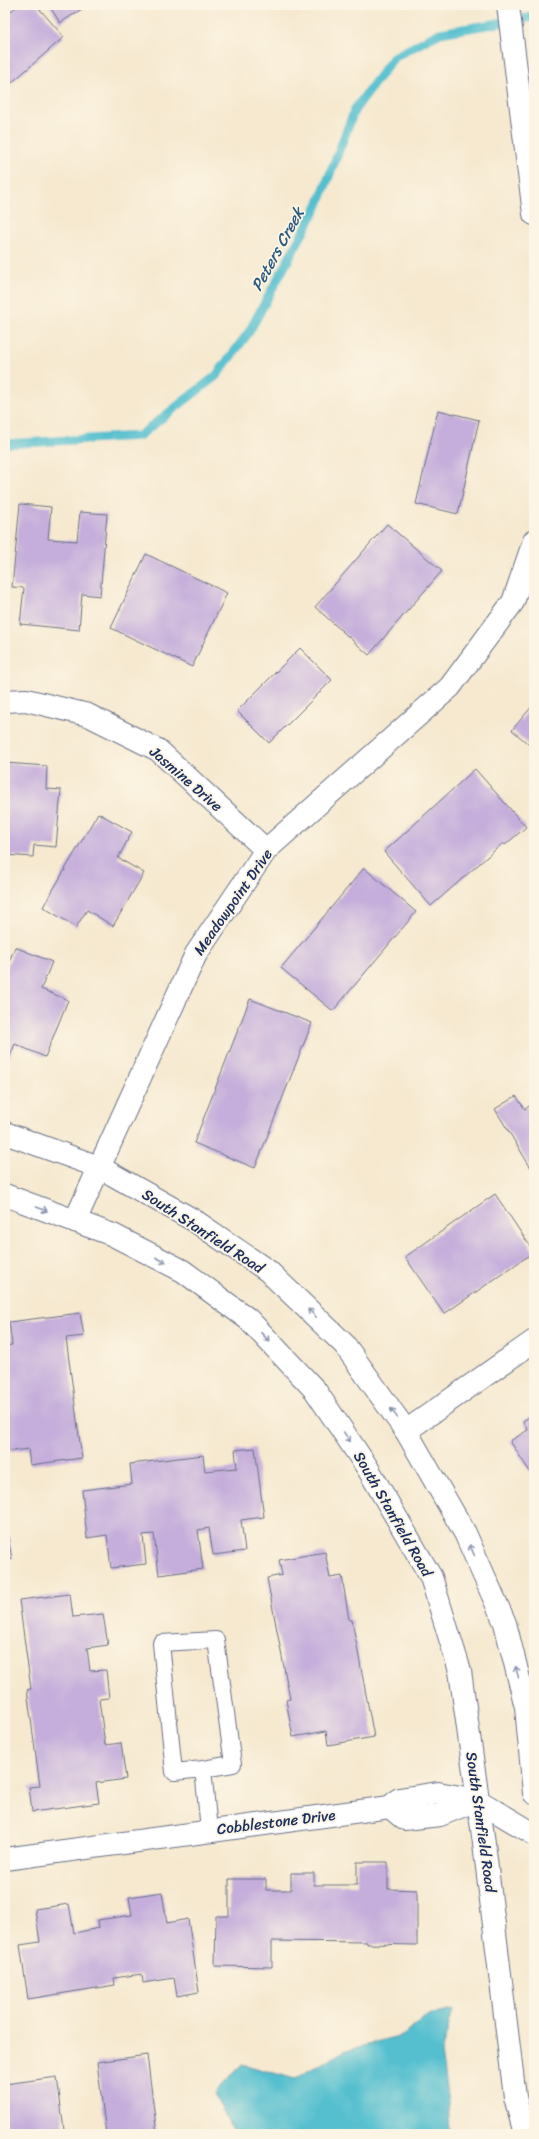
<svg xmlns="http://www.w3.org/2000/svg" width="539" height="2139" viewBox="0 0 539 2139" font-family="Sriracha,sans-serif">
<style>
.water{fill:#54bfcf;stroke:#387796}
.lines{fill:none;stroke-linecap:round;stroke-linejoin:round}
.stream{stroke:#54bfcf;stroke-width:9}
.building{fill:#c5aedb}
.service-casing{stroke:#687086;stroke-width:18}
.minor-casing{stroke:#687086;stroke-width:24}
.service{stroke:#fff;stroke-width:16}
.minor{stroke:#fff;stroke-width:22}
.oneway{stroke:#8d97ae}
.labels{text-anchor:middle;stroke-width:3.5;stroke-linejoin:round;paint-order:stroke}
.street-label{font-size:15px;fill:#1b2f5e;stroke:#fcf5e5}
.water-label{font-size:16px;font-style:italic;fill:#2c5a80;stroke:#fcf5e5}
</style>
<rect width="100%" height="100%" fill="#fcf5e5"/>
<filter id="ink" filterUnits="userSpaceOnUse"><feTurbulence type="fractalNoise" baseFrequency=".025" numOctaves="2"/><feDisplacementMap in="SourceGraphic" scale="8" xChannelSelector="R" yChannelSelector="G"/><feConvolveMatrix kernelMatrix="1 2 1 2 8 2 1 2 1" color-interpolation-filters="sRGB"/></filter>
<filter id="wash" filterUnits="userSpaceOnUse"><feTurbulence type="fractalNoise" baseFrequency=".012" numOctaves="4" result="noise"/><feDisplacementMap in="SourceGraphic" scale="16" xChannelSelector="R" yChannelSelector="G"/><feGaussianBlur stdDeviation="0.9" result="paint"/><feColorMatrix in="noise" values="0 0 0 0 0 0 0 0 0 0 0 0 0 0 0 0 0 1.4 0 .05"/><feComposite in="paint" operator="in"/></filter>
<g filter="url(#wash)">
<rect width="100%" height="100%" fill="#f6e9d0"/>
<polygon class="water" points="453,2010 441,2053 448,2102 450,2134 234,2134 214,2093 242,2064 295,2079 346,2050 406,2034 425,2017"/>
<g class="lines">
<polyline class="stream" points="5,444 139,436 216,376 249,332 318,205 355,109 394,57 440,33 534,17"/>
</g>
<g id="blocks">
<g class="building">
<polygon points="18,5 36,5 64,37 9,85 5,80 5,16"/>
<polygon points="49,5 88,5 60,23"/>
<polygon points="438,410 479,420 458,514 416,504"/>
<polygon points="20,504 51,507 48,539 77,541 80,512 107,514 100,596 82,594 79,630 20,624 24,588 12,587"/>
<polygon points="387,524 442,571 369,655 315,607"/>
<polygon points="146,554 227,593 192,667 111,628"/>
<polygon points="300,648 332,680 269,743 237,711"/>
<polygon points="534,704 534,749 512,730"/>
<polygon points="5,763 47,766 46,789 61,790 56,847 34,845 33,857 5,855"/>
<polygon points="475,769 526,827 505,845 503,843 431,906 384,852"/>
<polygon points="98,813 132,832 118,858 144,873 113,926 87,910 76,927 43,907"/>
<polygon points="364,868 416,912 333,1011 281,968"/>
<polygon points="15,947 52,962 41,989 68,1000 45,1057 15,1044 8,1061 5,1060 5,972"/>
<polygon points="250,999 312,1023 255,1168 194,1143"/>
<polygon points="516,1096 525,1109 534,1103 534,1173 495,1109"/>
<polygon points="495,1194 534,1252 444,1314 405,1257"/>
<polygon points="80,1313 84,1336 66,1338 82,1458 30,1465 28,1449 5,1452 5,1416 8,1416 5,1397 5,1346 12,1345 9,1322"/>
<polygon points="534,1414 534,1478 510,1441 528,1430 523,1421"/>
<polygon points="255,1448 264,1517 241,1520 245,1551 213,1555 209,1528 198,1530 203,1569 159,1575 154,1534 143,1535 146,1564 111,1568 107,1535 87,1538 82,1490 132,1484 130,1464 203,1455 205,1471 237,1468 235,1450"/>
<polygon points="5,1520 12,1559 5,1560"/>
<polygon points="325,1552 330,1578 342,1576 349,1620 352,1620 374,1737 328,1745 326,1731 293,1737 286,1700 290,1699 267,1578 282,1575 279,1560"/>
<polygon points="70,1594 73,1617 103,1614 108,1645 87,1648 90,1671 106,1670 109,1698 99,1699 105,1745 121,1743 126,1779 96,1783 99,1803 32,1812 29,1787 40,1786 27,1690 31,1689 19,1600"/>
<polygon points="357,1862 388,1862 388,1889 417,1890 417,1945 367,1944 367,1942 272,1941 272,1967 215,1966 216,1916 229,1916 229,1879 266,1879 266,1890 291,1890 291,1873 314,1873 314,1885 357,1885"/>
<polygon points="162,1892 167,1923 188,1919 199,1992 177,1996 174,1978 143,1983 142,1974 114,1978 115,1985 28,1999 20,1945 40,1942 35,1909 69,1904 74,1933 99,1928 98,1920 132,1915 129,1897"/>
<polygon points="147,2055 157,2134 106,2134 97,2062"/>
<polygon points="57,2077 64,2130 37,2134 5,2134 5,2084"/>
</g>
</g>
</g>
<g filter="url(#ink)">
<use href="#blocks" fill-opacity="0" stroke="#687086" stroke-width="1"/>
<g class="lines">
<defs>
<polyline id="service" points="203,1769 174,1772 161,1643 216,1640 233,1764 203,1769 209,1830"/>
<g id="minor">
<polyline points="508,5 534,214"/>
<polyline points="5,701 26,700 88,715 158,750 266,850"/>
<polyline points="5,1133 99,1167 195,1221 268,1271 344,1344 406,1431 465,1533 505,1623 526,1707 534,1793"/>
<polyline points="5,1195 113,1235 183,1271 248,1319 315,1390 367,1467 431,1577 460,1671 484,1843 515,2097 525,2134"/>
<polyline points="75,1221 196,954 266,850 450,687 513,602 534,541"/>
<polyline points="406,1431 534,1341"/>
<polyline points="390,1807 404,1819 440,1815 477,1800"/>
<polyline points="5,1859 390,1807 399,1799 438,1793 477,1800 534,1834"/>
</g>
</defs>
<use href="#service" class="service-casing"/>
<use href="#minor" class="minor-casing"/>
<use href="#service" class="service"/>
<use href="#minor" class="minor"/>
</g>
<defs><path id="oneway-shaft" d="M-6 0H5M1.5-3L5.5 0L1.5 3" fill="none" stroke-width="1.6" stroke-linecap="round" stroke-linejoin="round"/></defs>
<g class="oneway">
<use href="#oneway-shaft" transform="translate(42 1209) rotate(20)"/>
<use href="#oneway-shaft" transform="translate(161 1260) rotate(27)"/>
<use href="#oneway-shaft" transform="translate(312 1313) rotate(-136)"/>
<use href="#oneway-shaft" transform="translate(265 1337) rotate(47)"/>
<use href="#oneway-shaft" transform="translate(394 1413) rotate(-126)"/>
<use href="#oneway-shaft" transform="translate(347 1437) rotate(56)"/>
<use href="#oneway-shaft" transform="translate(472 1550) rotate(-114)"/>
<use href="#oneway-shaft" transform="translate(517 1672) rotate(-104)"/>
</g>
</g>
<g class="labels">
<g class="street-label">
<text transform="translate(186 779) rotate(41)" y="5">Jasmine Drive</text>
<text transform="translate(233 902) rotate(-55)" y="5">Meadowpoint Drive</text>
<text transform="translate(203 1231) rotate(33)" y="5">South Stanfield Road</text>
<text transform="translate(393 1514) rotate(60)" y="5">South Stanfield Road</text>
<text transform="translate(276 1822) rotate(-7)" y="5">Cobblestone Drive</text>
<text transform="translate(481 1822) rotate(82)" y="5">South Stanfield Road</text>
</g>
<g class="water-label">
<text transform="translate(277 249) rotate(-61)" y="6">Peters Creek</text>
</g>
</g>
<rect width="539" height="2139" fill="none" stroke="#fcf5e5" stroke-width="20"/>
</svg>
